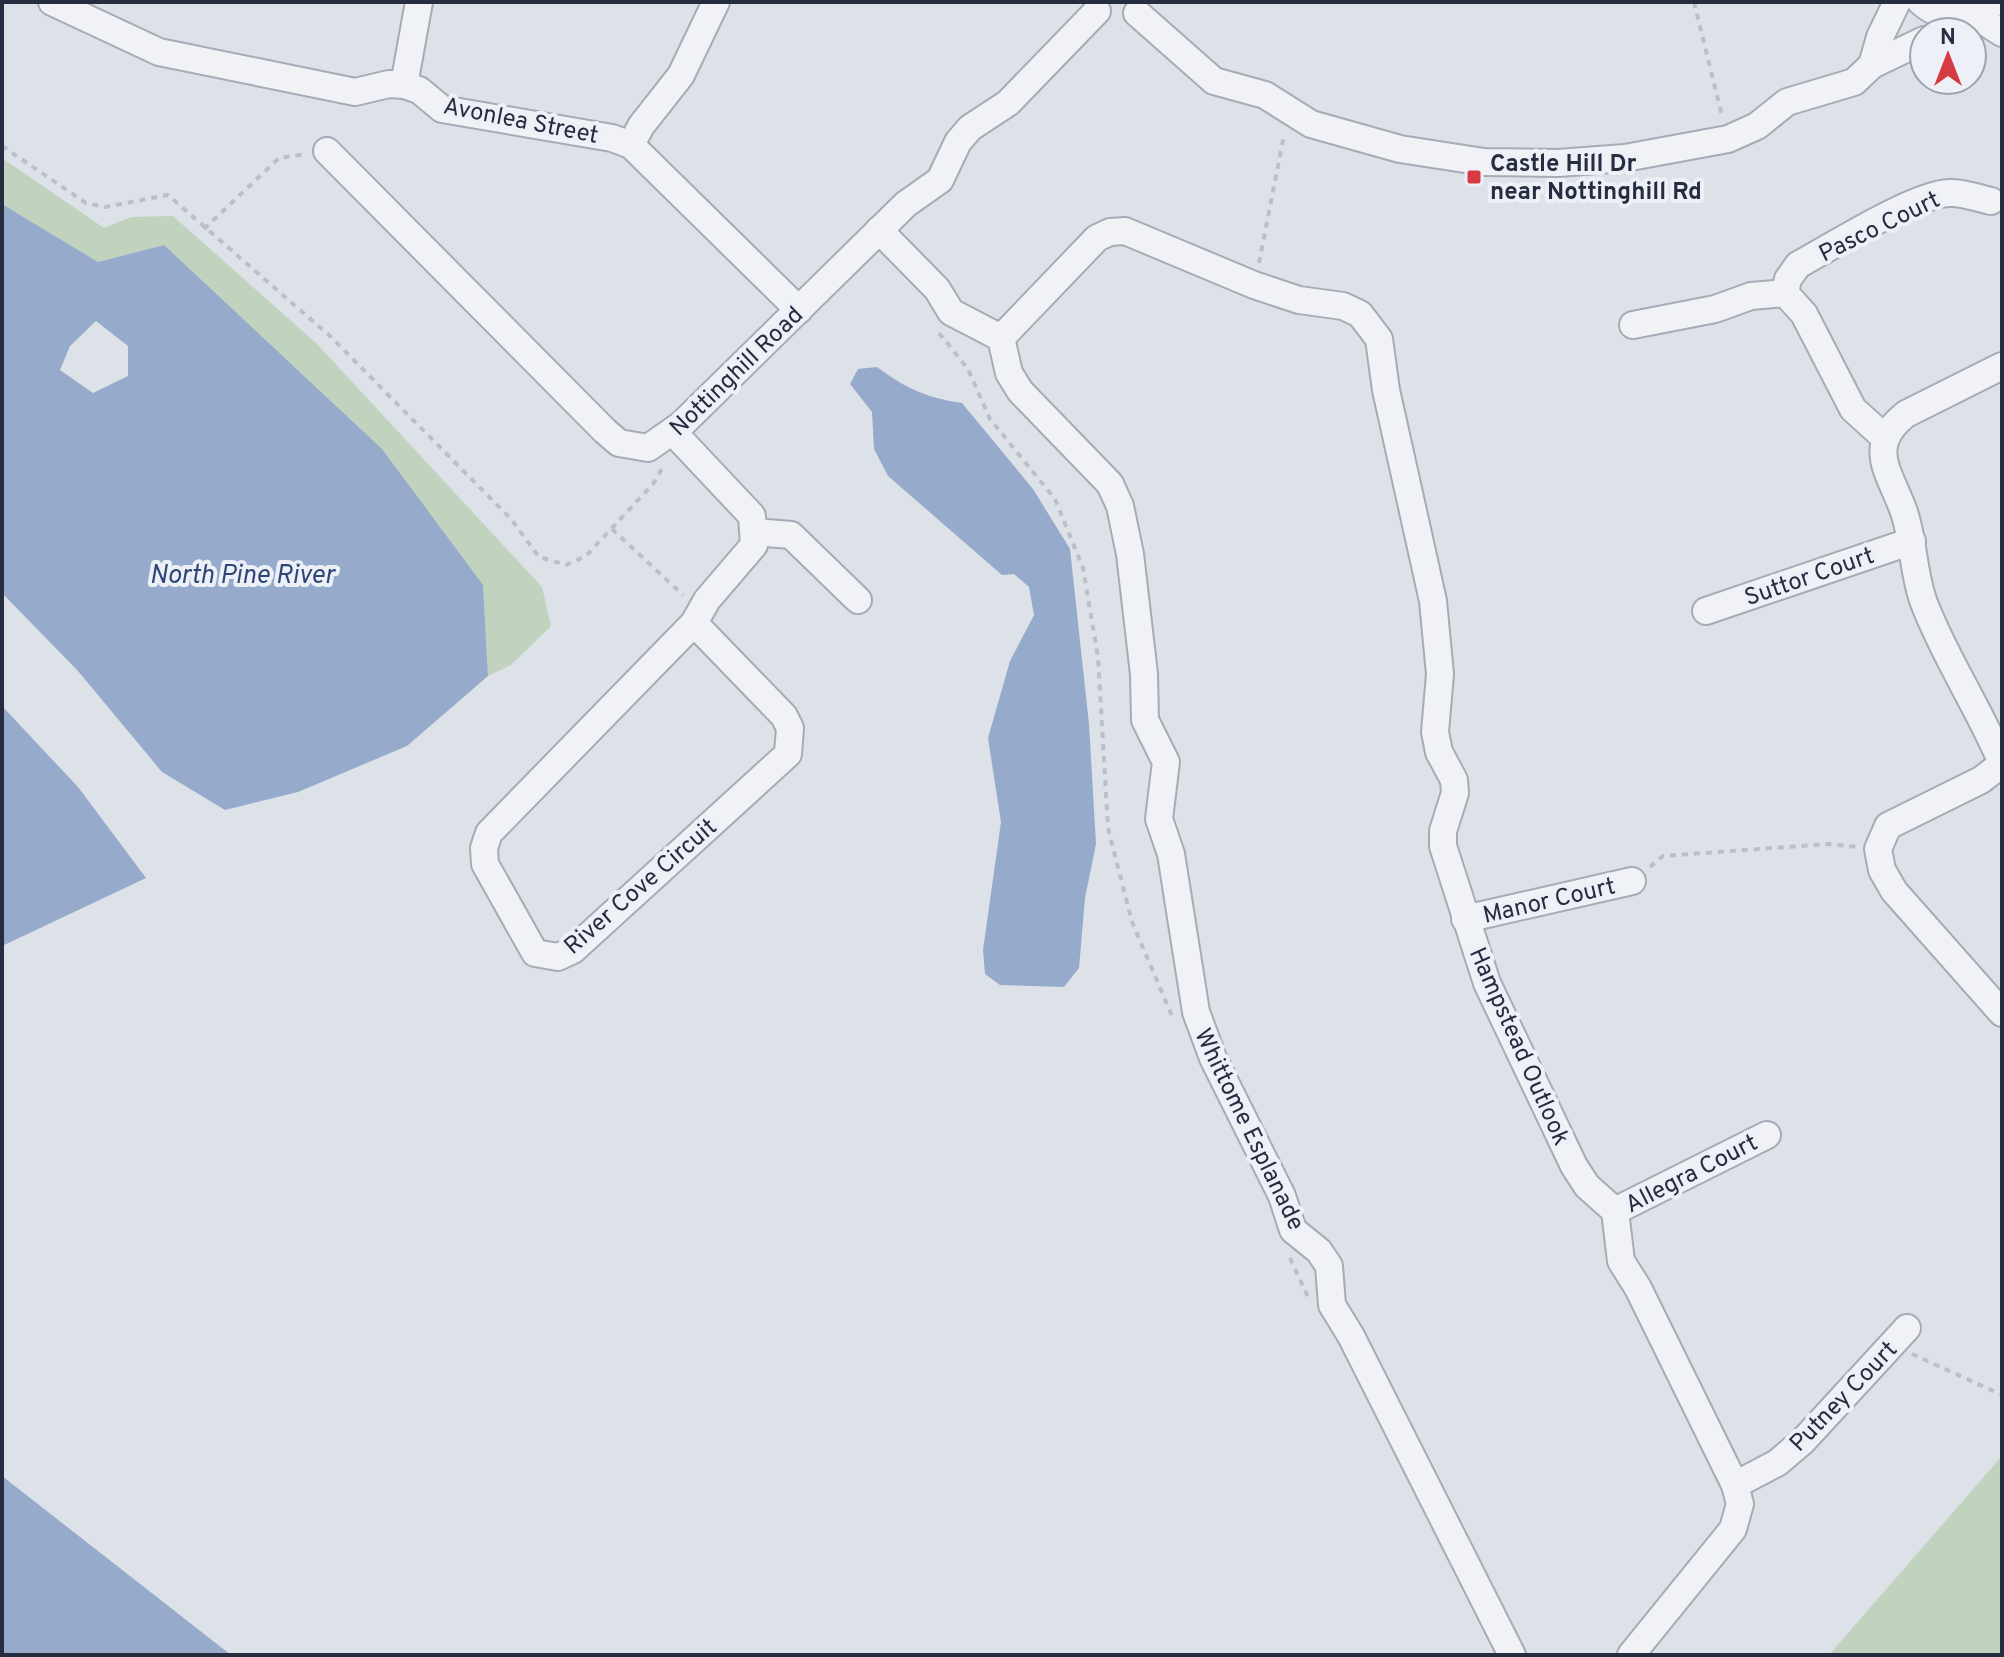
<svg xmlns="http://www.w3.org/2000/svg" width="2004" height="1657" viewBox="0 0 2004 1657" font-family="Overpass,sans-serif">
<style>
.green{fill:#c1d3be}
.water{fill:#96abcb;fill-rule:evenodd}
.lines{fill:none;stroke-linecap:round;stroke-linejoin:round}
.minor-casing{stroke:#a6abb6;stroke-width:30}
.path{stroke:#bbbfc7;stroke-width:4;stroke-dasharray:6 6;stroke-linecap:butt}
.minor{stroke:#f0f2f6;stroke-width:26}
.poi-dot{fill:#d63a43;stroke:#edf0f6;stroke-width:3}
.labels{text-anchor:middle;stroke-width:8;stroke-linejoin:round;paint-order:stroke}
.street-label{font-size:24px;fill:#262d40;stroke:#edf0f6}
.poi-label{font-size:24px;font-weight:bold;fill:#262d40;stroke:#edf0f6;text-anchor:start}
.water-label{font-size:26px;font-style:italic;fill:#2e4776;stroke:#edf0f6}
</style>
<rect width="100%" height="100%" fill="#dde1e8"/>
<g class="green">
<polygon points="2,158 104,228 131,217 173,216 317,344 542,587 551,626 511,665 488,676 483,585 164,245 98,262 2,204"/>
<polygon points="2002,1456 2002,1655 1829,1655"/>
</g>
<g class="water">
<path d="M 2,204 L 98,262 L 164,245 L 382,449 L 483,585 L 488,676 L 407,746 L 298,792 L 225,810 L 162,772 L 78,671 L 2,593 ZM 96,321 L 128,346 L 128,376 L 93,393 L 60,370 L 70,346 Z"/>
<path d="M 877,367 C 905,388 927,398 962,403 L 1033,489 L 1070,549 L 1089,724 L 1096,844 L 1085,898 L 1079,968 L 1064,987 L 1000,985 L 985,974 L 983,950 L 1001,822 L 988,738 L 1010,661 L 1034,615 L 1029,587 L 1014,574 L 1002,575 L 888,476 L 874,449 L 872,412 L 850,384 L 858,369 Z"/>
<polygon points="2,706 78,787 146,878 2,946"/>
<polygon points="2,1476 231,1655 2,1655"/>
</g>
<g class="lines">
<defs>
<g id="minor">
<polyline points="52,2 159,52 355,92 389,84 404,85 419,90 442,109 612,138 631,145 799,310"/>
<path d="M 1921,2 C 1942,21 1974,21 1995,2"/>
<polyline points="1137,13 1214,81 1265,95 1311,124 1400,149 1484,162 1558,163 1625,158 1728,139 1757,126 1787,102 1854,82 1872,65 1924,40"/>
<polyline points="1974,15 2002,33"/>
<polyline points="1872,65 1880,37 1897,2"/>
<polyline points="404,85 419,2"/>
<polyline points="631,145 641,126 681,75 716,2"/>
<polyline points="327,151 605,431 619,443 648,448 681,425 906,204 940,180 958,142 970,128 1008,103 1097,11"/>
<polyline points="879,230 937,289 951,312 1001,338 1009,373 1020,391 1110,484 1120,506 1130,554 1144,674 1145,720 1166,762 1159,819 1171,854 1196,1012 1213,1058 1282,1196 1293,1230 1319,1251 1329,1266 1332,1305 1351,1336 1512,1655"/>
<path d="M 1785,293 L 1788,279 L 1798,265 C 1831,247 1915,194 1949,193 C 1962,192 1978,198 1991,201"/>
<polyline points="1633,325 1715,309 1751,296 1785,293 1804,314 1853,409 1885,438"/>
<polyline points="1001,338 1097,238 1110,232 1125,231 1254,285 1299,300 1343,306 1360,314 1379,339 1386,390 1433,601 1440,674 1435,732 1439,752 1454,780 1455,793 1443,831 1443,846 1487,983 1574,1166 1587,1186 1615,1211 1621,1261 1638,1288 1735,1485 1740,1504 1733,1529 1631,1655"/>
<path d="M 2002,366 L 1906,414 C 1864,447 1891,474 1904,512 C 1914,541 1913,574 1924,603 C 1945,658 1979,708 2002,763"/>
<polyline points="673,432 752,516 754,545 707,600 694,623 489,833 484,848 485,864 535,953 558,957 573,950 788,754 790,728 784,716 694,623"/>
<polyline points="755,532 791,535 858,600"/>
<polyline points="1706,611 1912,541"/>
<polyline points="2002,764 1981,780 1888,826 1878,849 1882,870 1894,891 2002,1013"/>
<polyline points="1465,919 1632,881"/>
<polyline points="1615,1211 1767,1135"/>
<polyline points="1735,1485 1777,1463 1803,1441 1907,1328"/>
</g>
</defs>
<use href="#minor" class="minor-casing"/>
<g class="path">
<polyline points="1694,2 1722,116"/>
<polyline points="2,146 86,203 105,207 168,195 331,337 511,519 539,557 566,565 586,556 653,484 663,467"/>
<polyline points="204,229 279,158 306,154"/>
<polyline points="1259,263 1284,135"/>
<polyline points="939,333 968,369 990,419 1055,499 1083,568 1098,657 1108,828 1132,922 1172,1016"/>
<polyline points="612,529 683,595"/>
<polyline points="1650,867 1663,856 1828,844 1857,847"/>
<polyline points="1290,1258 1308,1297"/>
<polyline points="1912,1354 2002,1395"/>
</g>
<use href="#minor" class="minor"/>
</g>
<rect class="poi-dot" x="1466" y="169" width="16" height="16" rx="4"/>
<g class="labels">
<g class="street-label">
<text transform="translate(521 120) rotate(11)" y="8">Avonlea Street</text>
<text transform="translate(1879 226) rotate(-26)" y="8">Pasco Court</text>
<text transform="translate(736 371) rotate(-44)" y="8">Nottinghill Road</text>
<text transform="translate(1809 576) rotate(-19)" y="8">Suttor Court</text>
<text transform="translate(640 886) rotate(-41)" y="8">River Cove Circuit</text>
<text transform="translate(1549 900) rotate(-13)" y="8">Manor Court</text>
<text transform="translate(1520 1046) rotate(66)" y="8">Hampstead Outlook</text>
<text transform="translate(1250 1129) rotate(64)" y="8">Whittome Esplanade</text>
<text transform="translate(1691 1173) rotate(-27)" y="8">Allegra Court</text>
<text transform="translate(1843 1396) rotate(-46)" y="8">Putney Court</text>
</g>
<g class="poi-label">
<text x="1490" y="171">Castle Hill Dr<tspan x="1490" dy="28">near Nottinghill Rd</tspan></text>
</g>
<g class="water-label">
<text x="242" y="583">North Pine River</text>
</g>
</g>
<rect width="2004" height="1657" fill="none" stroke="#262d40" stroke-width="8"/>
<g transform="translate(1948 56)"><circle r="38" fill="#edf0f6" stroke="#9da2ad" stroke-width="2"/>
<path d="M0-6L14 30L0 20L-14 30Z" fill="#d63a43"/>
<text y="-12" font-size="22" font-weight="bold" text-anchor="middle" fill="#262d40">N</text>
</g>
</svg>
